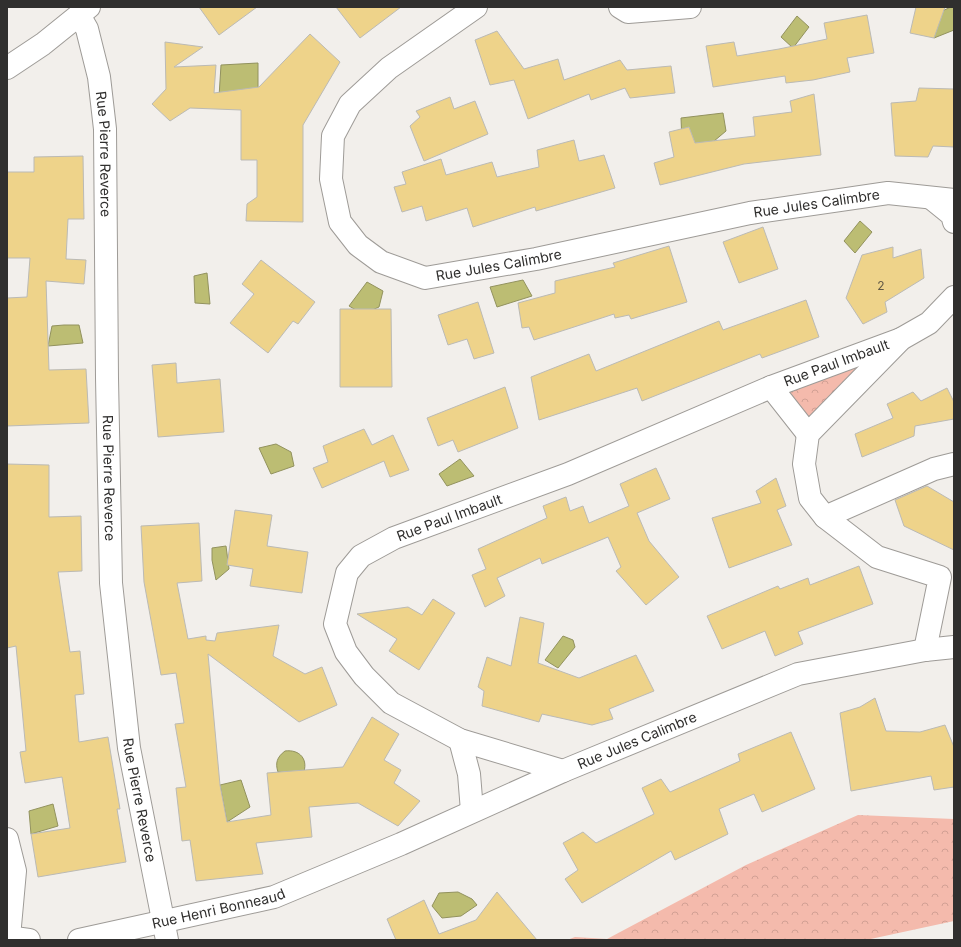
<svg xmlns="http://www.w3.org/2000/svg" width="961" height="947" viewBox="0 0 961 947" font-family="Inter,sans-serif">
<style>
.forest{fill:url(#forest-crowns)}
.water{fill:#bcbd73;stroke:#92925e}
.building{fill:#eed38a;stroke:#bbbab5}
.lines{fill:none;stroke-linecap:round;stroke-linejoin:round}
.minor-casing{stroke:#9e9b97;stroke-width:24}
.minor{stroke:#fff;stroke-width:22}
.labels{text-anchor:middle;stroke-width:4;stroke-linejoin:round;paint-order:stroke}
.number-label{font-size:12px;fill:#605845}
.street-label{font-size:14px;fill:#302f2e;stroke:#fff}
</style>
<defs>
<pattern id="forest-crowns" width="20" height="18" patternUnits="userSpaceOnUse"><rect width="20" height="18" fill="#f4baac"/><path d="M2 6a3 3 0 1 1 6 0M12 15a3 3 0 1 1 6 0" fill="none" stroke="#d2a094"/></pattern>
</defs>
<rect width="100%" height="100%" fill="#f2efeb"/>
<g class="forest">
<polygon points="888,347 810,426 779,385"/>
<polygon points="858,815 954,819 954,921 866,940 567,940 575,937 607,939 746,865"/>
</g>
<g class="water">
<polygon points="951,7 954,7 954,30 934,38 931,16"/>
<polygon points="797,16 809,27 793,48 781,37"/>
<polygon points="258,63 258,96 219,97 221,65"/>
<polygon points="723,113 726,131 701,152 682,142 681,118"/>
<polygon points="860,221 872,232 855,253 844,241"/>
<polygon points="207,273 210,304 195,303 194,276"/>
<polygon points="523,280 532,296 497,307 490,287"/>
<polygon points="367,282 383,291 379,307 363,314 349,306"/>
<polygon points="64,325 79,325 83,343 48,346 52,326"/>
<polygon points="276,444 291,452 294,466 271,474 259,448"/>
<polygon points="460,459 474,476 447,486 439,474"/>
<polygon points="226,546 229,569 216,580 212,560 212,548"/>
<polygon points="563,636 573,640 575,647 558,668 545,660"/>
<path d="M 285,751 C 300,749 309,760 303,774 L 278,772 C 275,763 277,757 285,751 Z"/>
<polygon points="241,780 250,807 227,822 220,785"/>
<polygon points="53,804 58,826 31,834 29,811"/>
<polygon points="458,892 472,899 477,905 461,916 442,918 432,906 439,893"/>
</g>
<g class="building">
<polygon points="199,7 257,7 219,35"/>
<polygon points="336,7 401,7 360,38"/>
<polygon points="916,7 945,7 934,38 910,33"/>
<polygon points="867,15 874,53 847,58 850,72 813,80 786,83 785,76 713,87 706,46 734,42 737,56 779,49 827,39 824,23"/>
<polygon points="497,31 524,69 558,59 564,80 620,60 627,70 671,66 675,93 630,98 625,88 591,100 589,94 528,119 514,80 490,85 475,40"/>
<polygon points="310,34 340,62 303,125 303,222 246,221 247,204 257,197 257,160 241,160 241,110 190,108 170,121 152,104 166,89 165,42 203,47 174,67 216,65 214,93 259,87"/>
<polygon points="919,88 954,89 954,147 933,146 928,157 895,156 891,103 916,101"/>
<polygon points="814,94 821,155 744,164 660,185 654,163 674,157 669,132 689,127 695,143 755,136 753,117 792,112 790,101"/>
<polygon points="450,97 454,109 475,101 488,134 424,161 410,126 420,117 416,111"/>
<polygon points="574,140 579,161 604,155 615,188 536,211 535,207 473,227 467,208 426,221 422,206 402,212 394,187 406,184 402,172 441,159 446,175 492,162 497,177 539,167 537,150"/>
<polygon points="83,156 84,219 68,219 66,259 86,260 84,284 46,281 49,370 86,369 89,423 7,426 7,298 27,297 30,258 7,258 7,172 34,172 34,157"/>
<polygon points="763,227 778,269 739,283 723,242"/>
<polygon points="669,246 687,302 631,319 629,315 615,318 614,314 534,340 529,327 522,328 518,303 555,293 555,281 615,267 613,263"/>
<polygon points="893,247 893,258 921,249 924,278 885,302 887,312 863,324 846,298 862,255"/>
<polygon points="261,260 315,302 298,324 293,321 268,353 230,323 254,294 242,284"/>
<polygon points="806,300 819,337 762,358 760,354 642,401 637,388 539,420 531,377 589,354 596,371 719,321 723,330"/>
<polygon points="478,302 494,353 474,359 467,339 448,345 438,315"/>
<polygon points="340,309 391,309 392,387 340,387"/>
<polygon points="176,363 177,383 220,379 224,432 158,437 152,365"/>
<polygon points="505,387 518,428 458,452 453,440 438,446 427,418"/>
<polygon points="947,388 954,402 954,419 915,426 914,436 862,457 855,434 893,418 887,404 913,392 921,401"/>
<polygon points="364,429 372,445 393,435 409,470 390,477 384,461 322,488 313,468 328,462 323,446"/>
<polygon points="7,464 49,465 49,517 81,516 82,571 58,572 70,652 80,651 84,694 75,695 79,742 108,737 120,809 117,809 126,862 38,877 31,834 70,828 62,777 25,783 20,752 26,751 16,646 7,648"/>
<polygon points="656,468 670,499 637,513 649,541 679,577 646,605 616,571 621,567 608,537 542,564 540,558 497,578 505,596 485,607 472,575 486,569 478,549 547,518 543,506 566,497 570,511 583,506 589,523 629,506 620,484"/>
<polygon points="776,478 786,506 777,510 792,545 729,568 712,518 761,503 756,491"/>
<polygon points="927,486 954,502 954,550 904,526 895,500"/>
<polygon points="235,510 272,515 267,546 308,552 302,593 250,586 253,569 227,565"/>
<polygon points="199,523 202,581 177,583 188,639 206,636 206,640 215,641 217,633 279,625 273,656 305,674 322,667 337,705 299,722 208,654 220,785 227,822 271,815 267,773 343,767 372,717 399,734 384,760 401,770 394,783 420,801 398,826 358,803 309,807 312,837 256,843 263,874 196,881 190,840 182,841 176,788 186,787 175,724 184,723 176,673 161,675 144,582 141,526"/>
<polygon points="859,566 873,604 798,632 803,644 775,656 765,631 722,649 707,616 778,586 780,589 808,578 810,585"/>
<polygon points="433,599 455,613 419,670 389,651 397,639 357,614 408,607 422,615"/>
<polygon points="520,617 544,623 538,663 579,678 636,655 654,691 609,709 613,719 592,725 542,714 539,722 482,706 484,691 478,687 487,657 511,666"/>
<polygon points="875,698 886,731 920,732 945,725 954,747 954,787 934,790 931,776 851,791 840,713 860,707"/>
<polygon points="791,732 815,789 762,812 754,794 719,809 728,834 675,860 671,851 582,903 565,879 578,870 563,843 583,832 596,843 654,814 642,788 661,779 670,792 740,761 738,754"/>
<polygon points="497,892 537,940 396,940 387,919 424,900 439,934 476,920"/>
</g>
<g class="lines">
<defs>
<g id="minor">
<path id="s1" d="M 476,7 L 389,68 L 350,104 L 333,136 L 331,179 L 340,222 L 358,245 L 381,262 L 425,278 L 536,259 L 750,213 L 888,193 L 954,200"/>
<polyline points="620,7 628,12 690,7"/>
<path id="s2" d="M 79,15 L 87,29 L 99,77 L 105,129 L 107,378 L 111,583 L 129,748 L 167,940"/>
<polyline points="7,68 43,44 89,7"/>
<polyline points="931,198 952,215 954,222"/>
<polyline points="771,387 808,434"/>
<polyline points="825,517 934,469 954,464"/>
<polyline points="925,650 940,577 877,557 825,517 810,498 804,464 808,434 901,339 929,323 954,297"/>
<polyline points="460,740 469,774 472,811"/>
<path id="s3" d="M 563,771 L 460,740 L 391,703 L 364,676 L 346,652 L 335,624 L 347,573 L 361,556 L 394,538 L 568,474 L 771,387 L 901,339"/>
<polyline points="7,839 15,871 9,937"/>
<polyline points="7,937 29,940"/>
<path id="s4" d="M 79,940 L 274,897 L 401,844 L 563,771 L 798,674 L 925,650 L 954,647"/>
</g>
</defs>
<use href="#minor" class="minor-casing"/>
<use href="#minor" class="minor"/>
</g>
<g class="labels">
<g class="number-label">
<text x="881" y="290">2</text>
</g>
<g class="street-label">
<text dy="5" stroke="none"><textPath href="#s2" startOffset="143">Rue Pierre Reverce</textPath></text>
<text dy="5" stroke="none"><textPath href="#s1" startOffset="786">Rue Jules Calimbre</textPath></text>
<text dy="5" stroke="none"><textPath href="#s1" startOffset="462">Rue Jules Calimbre</textPath></text>
<text dy="5" stroke="none"><textPath href="#s3" startOffset="872">Rue Paul Imbault</textPath></text>
<text dy="5" stroke="none"><textPath href="#s2" startOffset="467">Rue Pierre Reverce</textPath></text>
<text dy="5" stroke="none"><textPath href="#s3" startOffset="455">Rue Paul Imbault</textPath></text>
<text dy="5" stroke="none"><textPath href="#s4" startOffset="595">Rue Jules Calimbre</textPath></text>
<text dy="5" stroke="none"><textPath href="#s2" startOffset="791">Rue Pierre Reverce</textPath></text>
<text dy="5" stroke="none"><textPath href="#s4" startOffset="143">Rue Henri Bonneaud</textPath></text>
</g>
</g>
<rect width="961" height="947" fill="none" stroke="#302f2e" stroke-width="16"/>
</svg>
